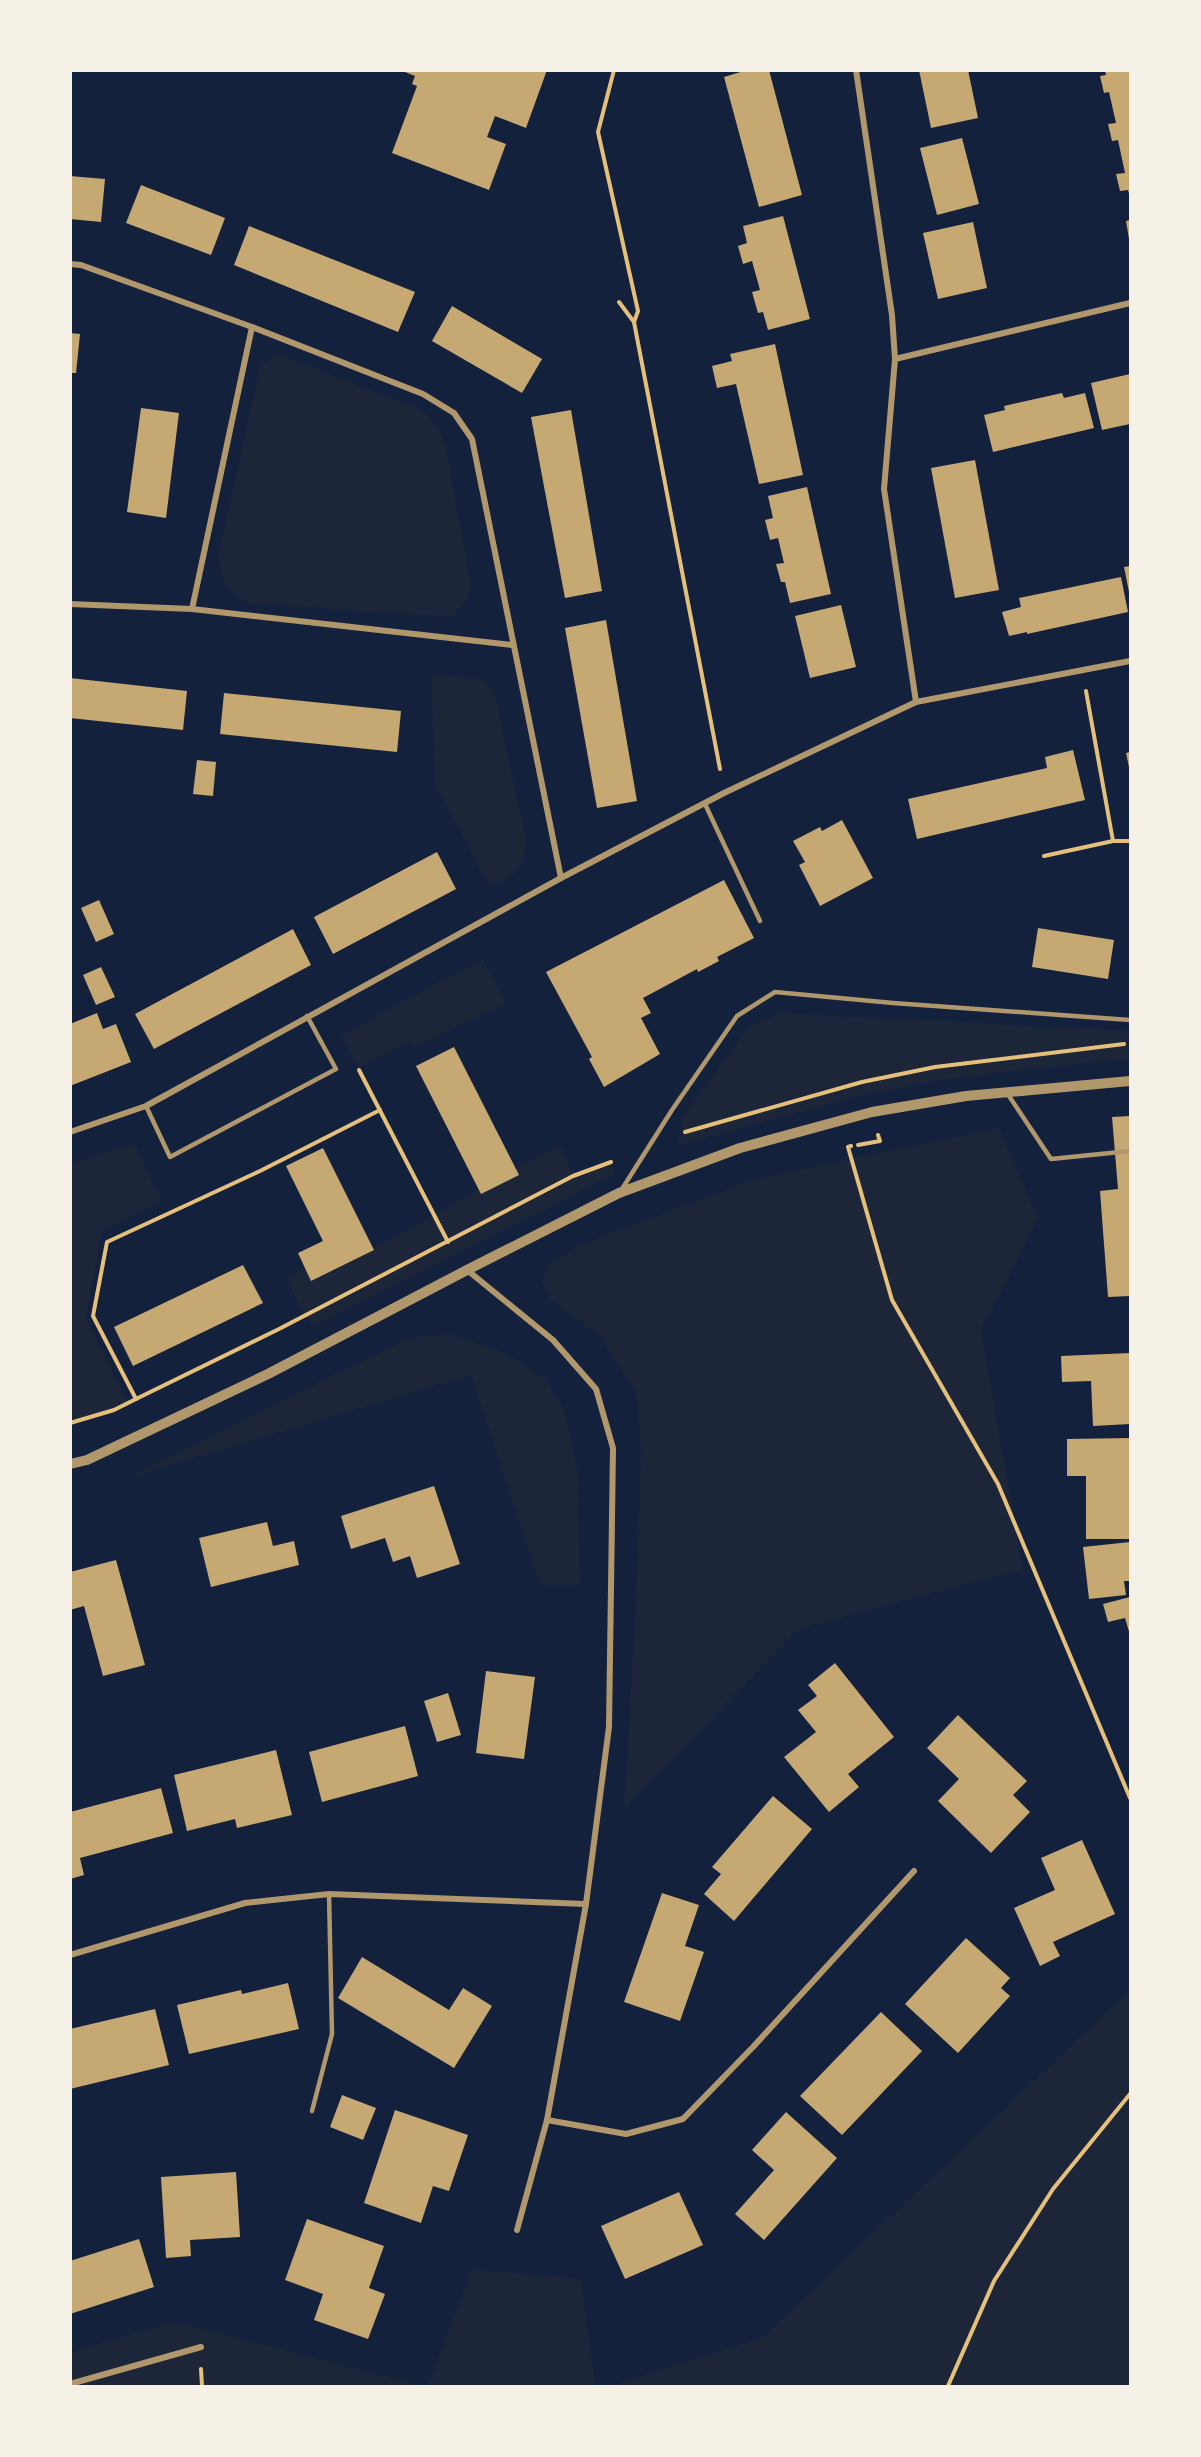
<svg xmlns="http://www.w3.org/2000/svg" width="1201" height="2457" viewBox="0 0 1201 2457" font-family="'Public Sans',sans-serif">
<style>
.green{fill:#1d2539}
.building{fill:#c6a872}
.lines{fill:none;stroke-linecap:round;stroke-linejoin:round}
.path{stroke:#e5c07b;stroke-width:4}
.service{stroke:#b1986c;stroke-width:4.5}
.minor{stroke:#b1986c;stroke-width:6}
.tertiary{stroke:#b1986c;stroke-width:10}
</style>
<rect width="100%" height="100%" fill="#14213d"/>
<g class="green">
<polygon points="277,354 418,408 438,426 446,448 471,584 468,599 451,617 248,603 224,585 218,558 260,366"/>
<path d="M 431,674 L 484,680 L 494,691 L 526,839 C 525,868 515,877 489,886 L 435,784 Z"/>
<polygon points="483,959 506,1003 414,1048 410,1041 358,1068 341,1035"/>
<polygon points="780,1013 1130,1031 1130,1058 938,1080 850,1098 677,1146 684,1115 748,1028"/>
<polygon points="999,1128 1038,1218 981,1330 1023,1569 799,1629 624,1808 635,1621 641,1448 636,1392 599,1335 550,1300 542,1283 547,1265 587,1242 756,1179"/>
<polygon points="134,1143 162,1201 102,1231 86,1319 128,1403 70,1423 70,1164"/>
<polygon points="560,1144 573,1176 610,1162 615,1174 313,1327 307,1315 304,1316 287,1278 368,1238 374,1249"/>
<polygon points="452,1335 501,1351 546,1379 564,1409 578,1471 580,1585 540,1585 471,1375 121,1480 403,1341 424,1336"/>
<polygon points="1130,1990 1130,2386 609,2386 762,2338"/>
<polygon points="472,2269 581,2279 595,2386 428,2386"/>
<polygon points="174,2322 424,2386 71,2386 71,2352"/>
</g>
<g class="building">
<polygon points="400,70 547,70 526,128 495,116 487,137 506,144 489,190 392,153 417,86 412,84 415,76"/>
<polygon points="747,70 769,70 802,195 759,207 724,77"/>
<polygon points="919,70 968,70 978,118 931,128"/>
<polygon points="1105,70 1130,70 1130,197 1128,190 1120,191 1116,174 1125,173 1118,140 1112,141 1108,124 1116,123 1109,92 1104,93 1100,76 1106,75"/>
<polygon points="962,138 979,204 937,215 920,148"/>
<polygon points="70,176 105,179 101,222 70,219"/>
<polygon points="141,185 225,218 211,255 126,223"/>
<polygon points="783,216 810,319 768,330 763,312 758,313 752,292 760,290 752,261 743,264 738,246 747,243 743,226"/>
<polygon points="1130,220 1130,239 1129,239 1126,221"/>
<polygon points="973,222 987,288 938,299 923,233"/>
<polygon points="249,226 415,292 398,332 234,265"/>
<polygon points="452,306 542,359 522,393 432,341"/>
<polygon points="70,333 80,334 76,373 70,373"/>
<polygon points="775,344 803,475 759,484 736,384 717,388 712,366 732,361 730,354"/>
<polygon points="1130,374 1130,424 1102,430 1091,383"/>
<polygon points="1062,393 1064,398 1085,393 1094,428 993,452 984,415 1005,410 1004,406"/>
<polygon points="141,408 179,413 166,518 127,512"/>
<polygon points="571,410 602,591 565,598 531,417"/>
<polygon points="975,460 999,590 955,598 931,468"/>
<polygon points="807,487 831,594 790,603 785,582 781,582 776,564 784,563 778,538 770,540 765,520 773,518 768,496"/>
<polygon points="1130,566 1130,592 1129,592 1124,567"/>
<polygon points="1121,577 1128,612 1027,634 1027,632 1009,636 1002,612 1021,607 1019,598"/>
<polygon points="841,605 856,667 810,678 795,616"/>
<polygon points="606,620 637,801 597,808 565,628"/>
<polygon points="70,678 187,691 183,730 70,718"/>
<polygon points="224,693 401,711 397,752 220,734"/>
<polygon points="1073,750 1085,800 917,839 908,799 1047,768 1045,757"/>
<polygon points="1130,752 1130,772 1126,753"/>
<polygon points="197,760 216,762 213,796 193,794"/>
<polygon points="842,820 873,878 820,906 799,865 805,862 793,841 820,827 822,831"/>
<polygon points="437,852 456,889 333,954 314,917"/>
<polygon points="724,880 754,938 717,957 719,961 698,972 697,969 643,998 651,1013 641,1018 660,1054 604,1087 589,1059 592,1057 546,972"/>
<polygon points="99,900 114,934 96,942 81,908"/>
<polygon points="1038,928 1114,940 1108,979 1032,967"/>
<polygon points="293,929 311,965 154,1049 135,1014"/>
<polygon points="101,967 115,997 96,1005 83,975"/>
<polygon points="97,1013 103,1029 116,1024 131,1062 70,1086 70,1041 72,1040 70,1024"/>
<polygon points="454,1047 519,1175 481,1194 416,1066"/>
<polygon points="1130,1116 1130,1296 1108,1297 1100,1191 1118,1189 1112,1117"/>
<polygon points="323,1148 374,1250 311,1281 298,1253 323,1241 286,1166"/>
<polygon points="243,1265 263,1303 133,1366 114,1327"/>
<polygon points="1130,1353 1130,1424 1093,1426 1091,1381 1062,1382 1061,1356"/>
<polygon points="1130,1438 1130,1539 1086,1539 1086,1476 1067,1476 1067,1439"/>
<polygon points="434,1486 460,1564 417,1578 410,1556 393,1562 385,1538 351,1549 341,1516"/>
<polygon points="267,1522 273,1546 294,1541 299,1565 211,1587 199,1538"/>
<polygon points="1130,1542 1130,1581 1124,1581 1126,1595 1089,1599 1083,1547"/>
<polygon points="116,1560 145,1665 103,1676 84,1606 70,1610 70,1572"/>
<polygon points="1130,1597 1130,1635 1125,1618 1108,1622 1103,1604"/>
<polygon points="835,1663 894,1737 848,1774 859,1787 829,1812 784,1757 816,1732 798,1710 817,1696 808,1685"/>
<polygon points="486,1671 535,1677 524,1759 476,1753"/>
<polygon points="448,1693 461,1735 437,1742 424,1701"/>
<polygon points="958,1715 1027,1781 1013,1795 1030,1812 991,1853 938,1801 959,1779 927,1748"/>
<polygon points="405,1726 418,1776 322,1802 309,1752"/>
<polygon points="276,1750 292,1815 237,1828 235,1819 187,1831 174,1775"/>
<polygon points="161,1788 173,1833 80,1858 84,1875 70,1879 70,1812"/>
<polygon points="773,1796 812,1829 734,1921 704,1894 721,1874 712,1867"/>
<polygon points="1082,1840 1115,1914 1053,1942 1060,1956 1040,1966 1014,1908 1055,1890 1041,1858"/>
<polygon points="662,1893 699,1905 685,1946 704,1952 680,2021 624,2002"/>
<polygon points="966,1938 1010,1978 1001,1988 1010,1996 958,2053 905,2004"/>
<polygon points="362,1957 449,2010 463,1988 492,2006 454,2068 338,1998"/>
<polygon points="288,1983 299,2029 189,2054 177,2005 241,1990 242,1994"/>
<polygon points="155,2009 169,2065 70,2089 70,2029"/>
<polygon points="881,2012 922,2051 842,2135 800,2096"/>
<polygon points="342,2095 376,2108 363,2140 330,2127"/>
<polygon points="395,2110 468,2135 449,2191 433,2186 421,2223 364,2203"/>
<polygon points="786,2112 837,2158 764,2240 735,2214 774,2170 752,2150"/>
<polygon points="236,2172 240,2237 190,2240 191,2256 166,2258 161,2177"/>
<polygon points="679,2192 703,2245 625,2279 601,2226"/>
<polygon points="307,2219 384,2246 369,2288 385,2294 368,2339 314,2320 323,2294 285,2280"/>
<polygon points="139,2239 154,2287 70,2314 70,2261"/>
</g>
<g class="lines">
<g class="path">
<polyline points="614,70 598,132 638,311 634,322"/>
<polyline points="619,302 634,322 720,769"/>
<polyline points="1086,691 1113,841"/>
<polyline points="1044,856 1113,841 1130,841"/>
<polyline points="359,1070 448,1242"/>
<polyline points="685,1132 862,1082 935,1067 1124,1044"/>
<polyline points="858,1145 880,1141 878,1135"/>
<polyline points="851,1146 848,1147 892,1300 998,1484 1130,1798"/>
<polyline points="136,1399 93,1316 107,1242 260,1171 380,1110"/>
<polyline points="70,1423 114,1410 136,1399 279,1329 573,1176 611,1162"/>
<polyline points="201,2369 202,2386"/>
<polyline points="948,2386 994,2281 1053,2189 1130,2094"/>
</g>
<g class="service">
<polyline points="705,804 760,921"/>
<polyline points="1007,1093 1051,1159 1130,1151"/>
<polyline points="146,1106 170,1157 336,1069 307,1016"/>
<polyline points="622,1189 672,1110 737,1016 775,992 893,1003 1130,1020"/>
<polyline points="312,2111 332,2034 329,1894"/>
</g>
<g class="minor">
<polyline points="856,70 892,315 895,359 884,489 916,702"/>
<polyline points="70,264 81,265 252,327 423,394 454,413 472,439 561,878"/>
<polyline points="895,359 1130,303"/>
<polyline points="70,604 192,609 512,645"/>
<polyline points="192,609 252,327"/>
<polyline points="70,1132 146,1106 561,878 724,793 916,702 1130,661"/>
<polyline points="467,1270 553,1340 596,1389 613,1448 609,1727 586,1904 547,2120 517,2230"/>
<polyline points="70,1955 245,1903 329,1894 586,1904"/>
<polyline points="547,2120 626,2134 683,2119 753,2047 914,1871"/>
<polyline points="70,2384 201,2347"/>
</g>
<polyline class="tertiary" points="70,1464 87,1460 268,1374 467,1270 619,1193 740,1148 872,1112 966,1096 1130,1081"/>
</g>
<rect width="1201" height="2457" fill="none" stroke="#f6f1e7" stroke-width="144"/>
</svg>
